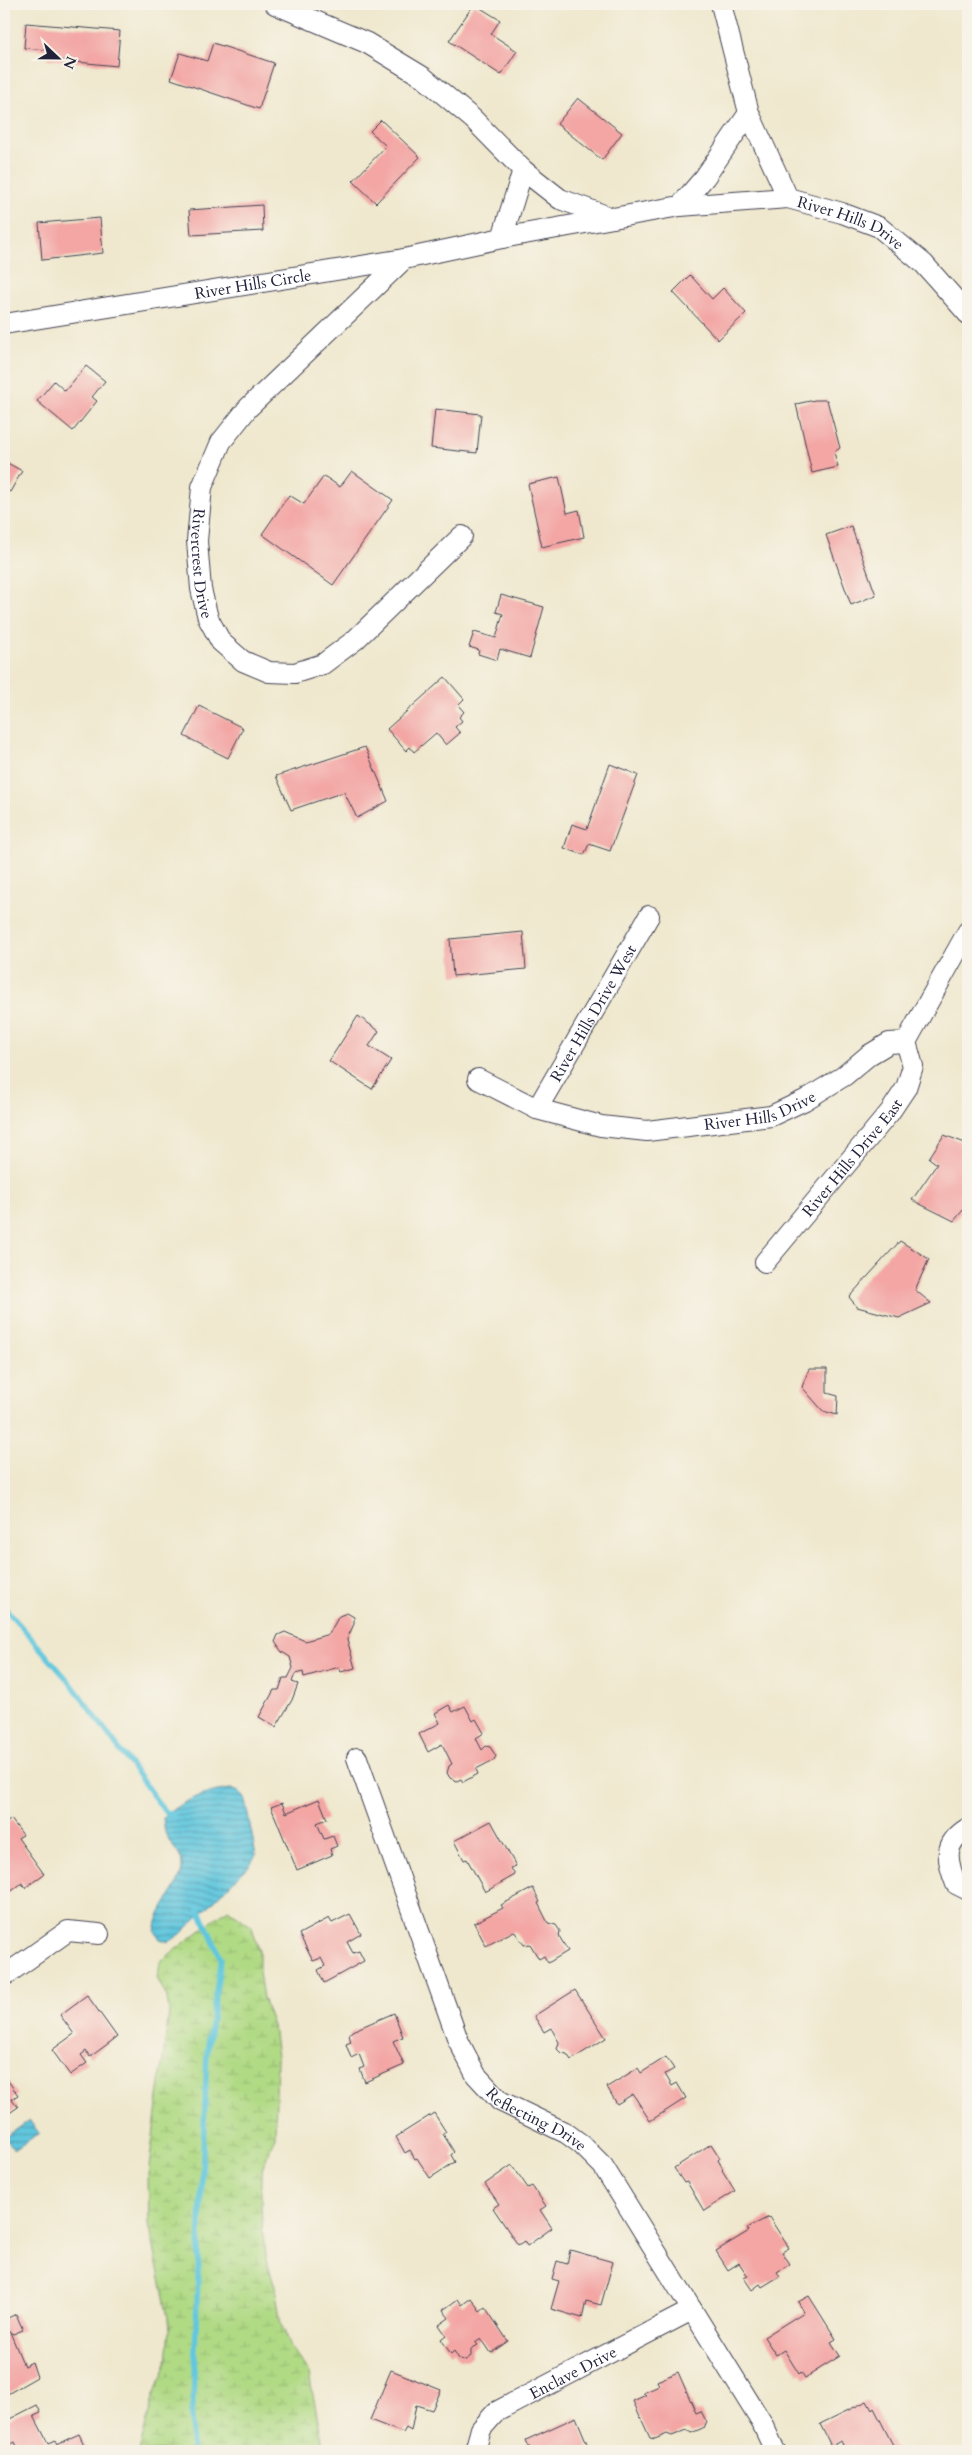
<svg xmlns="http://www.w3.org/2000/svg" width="972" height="2455" viewBox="0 0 972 2455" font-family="Cardo,serif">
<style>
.wetland{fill:url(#wetland-marsh);stroke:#6a7e60}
.water{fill:url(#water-rules);stroke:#42748c}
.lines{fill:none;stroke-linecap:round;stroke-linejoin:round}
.stream{stroke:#61c7de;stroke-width:5.5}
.building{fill:#f3a6a4}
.street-casing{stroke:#414051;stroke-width:22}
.street{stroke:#fff;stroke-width:20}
.labels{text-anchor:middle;stroke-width:4.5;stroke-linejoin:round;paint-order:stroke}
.street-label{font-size:16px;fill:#22223b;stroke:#f7f3e8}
</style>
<defs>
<pattern id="wetland-marsh" width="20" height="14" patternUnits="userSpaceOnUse" patternTransform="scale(1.25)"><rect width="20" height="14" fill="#b1da85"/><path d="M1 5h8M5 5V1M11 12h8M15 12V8" fill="none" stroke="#98bb74"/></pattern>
<pattern id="water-rules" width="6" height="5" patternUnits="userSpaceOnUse" patternTransform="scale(1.25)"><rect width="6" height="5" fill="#61c7de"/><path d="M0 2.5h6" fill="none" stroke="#50a1b5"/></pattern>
</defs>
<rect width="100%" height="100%" fill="#f7f3e8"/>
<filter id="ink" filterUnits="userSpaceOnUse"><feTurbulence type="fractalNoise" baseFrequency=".02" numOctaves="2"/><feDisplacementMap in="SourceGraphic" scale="10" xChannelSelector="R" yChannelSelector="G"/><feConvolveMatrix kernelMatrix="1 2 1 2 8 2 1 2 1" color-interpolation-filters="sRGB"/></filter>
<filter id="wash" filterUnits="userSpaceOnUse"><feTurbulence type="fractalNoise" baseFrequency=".0096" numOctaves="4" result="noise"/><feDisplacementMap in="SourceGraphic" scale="20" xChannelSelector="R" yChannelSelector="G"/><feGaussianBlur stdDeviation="1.12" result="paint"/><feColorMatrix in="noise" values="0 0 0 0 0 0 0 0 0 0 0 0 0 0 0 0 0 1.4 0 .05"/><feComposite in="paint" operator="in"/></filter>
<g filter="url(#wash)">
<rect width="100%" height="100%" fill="#efe8ce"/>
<polygon class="wetland" points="228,1909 252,1927 259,1951 259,1972 263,1998 273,2026 277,2057 275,2136 261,2172 261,2208 265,2257 275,2286 281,2324 292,2349 309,2374 324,2451 139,2451 153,2398 167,2363 170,2328 149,2223 148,2175 169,2013 167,1997 157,1978 161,1961"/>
<g class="water">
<path d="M 231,1789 L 239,1792 L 245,1800 L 256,1855 L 249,1866 L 181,1934 L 169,1942 L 160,1939 L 155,1931 C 158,1906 180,1890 182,1868 C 183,1854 172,1848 167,1837 C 164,1832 164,1824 163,1818 C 181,1800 206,1792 231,1789 Z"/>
<polygon points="29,2120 39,2133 14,2150 5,2137"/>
</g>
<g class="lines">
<g class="stream">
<polyline points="4,1607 73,1686 165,1812 173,1816"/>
<polyline points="191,2451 207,2052 221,1958 198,1907"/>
</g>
</g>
<g id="blocks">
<g class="building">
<polygon points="474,4 500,20 491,34 517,51 501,75 449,41"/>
<polygon points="26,23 120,31 117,66 47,59 48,50 24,48"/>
<polygon points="213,43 274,63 259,109 171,79 180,53 207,61"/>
<polygon points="578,98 622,133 602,160 557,124"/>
<polygon points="381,120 420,157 376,203 353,181 386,146 370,131"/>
<polygon points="262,205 263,231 191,235 189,210"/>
<polygon points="100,218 103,253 42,260 39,223"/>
<polygon points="690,275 712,299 723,288 746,313 718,340 673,292"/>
<polygon points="86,366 105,381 92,397 97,401 73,431 37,401 54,381 65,391"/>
<polygon points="815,400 827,400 840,448 834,452 838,467 812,473 796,404"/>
<polygon points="435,409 481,414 477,453 431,448"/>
<polygon points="4,461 22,471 10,492 4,488"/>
<polygon points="352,471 393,500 333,585 262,534 289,495 304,504 324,476 340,487"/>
<polygon points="559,477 567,513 579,510 584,537 542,547 528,484"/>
<polygon points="851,526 876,595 851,605 826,535"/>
<polygon points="501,595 544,607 530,658 500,649 497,660 478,654 479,650 469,647 474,632 496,638 503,614 496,612"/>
<polygon points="445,677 464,699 458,705 464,712 459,717 462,721 455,727 460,733 446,745 436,733 414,752 410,747 406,751 387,729"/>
<polygon points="199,706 243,728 228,758 184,736"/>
<polygon points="365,747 388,801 357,818 344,792 291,810 276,776"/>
<polygon points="610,764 638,775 610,851 589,844 584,855 564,848 572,824 587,829"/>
<polygon points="523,932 526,969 453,976 450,939"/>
<polygon points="358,1016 379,1031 369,1046 391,1060 372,1089 329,1061"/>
<polygon points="944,1135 965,1143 968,1136 968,1204 954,1221 912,1200 937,1164 929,1158"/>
<polygon points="900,1241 929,1259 915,1290 931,1303 899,1318 857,1307 849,1297"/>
<polygon points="809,1369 827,1369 827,1393 838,1396 837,1415 823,1411 802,1387"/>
<polygon points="347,1613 354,1617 354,1624 347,1639 355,1668 341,1672 339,1667 304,1677 303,1672 295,1674 292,1682 298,1684 292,1700 276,1727 259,1717 274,1690 279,1690 283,1678 288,1678 293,1668 290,1657 282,1652 275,1642 278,1635 285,1632 305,1641 329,1634 339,1616"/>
<polygon points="449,1705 453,1712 465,1706 473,1721 476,1719 484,1733 476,1738 482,1750 486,1746 490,1747 496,1756 494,1760 476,1769 478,1774 463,1782 461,1779 457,1781 450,1778 447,1773 449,1766 452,1764 442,1744 428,1752 419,1734 440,1723 435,1713"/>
<polygon points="319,1799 327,1819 317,1823 324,1839 333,1836 337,1846 330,1849 332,1855 297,1870 271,1807 282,1803 286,1813"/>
<polygon points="11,1819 23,1835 18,1838 44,1874 25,1888 22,1883 4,1897 4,1825"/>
<polygon points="491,1821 516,1866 511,1868 515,1875 485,1892 467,1859 464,1860 454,1841"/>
<polygon points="533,1888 540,1902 538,1903 548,1923 556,1925 560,1931 559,1936 568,1951 548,1963 544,1956 539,1959 530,1944 524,1945 514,1931 486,1946 474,1923 503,1908 501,1905"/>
<polygon points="350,1914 361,1934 347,1942 353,1953 359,1951 364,1961 324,1983 318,1970 325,1966 321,1958 313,1961 299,1934 329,1918 332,1923"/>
<polygon points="575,1990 606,2038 571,2060 567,2054 561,2053 557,2049 559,2042 551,2028 544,2032 534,2016"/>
<polygon points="87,1995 117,2037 90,2057 86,2051 81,2055 87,2063 70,2075 52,2050 74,2034 60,2015"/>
<polygon points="394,2013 403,2037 393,2041 404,2065 365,2082 360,2069 364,2067 359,2054 351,2058 346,2044 351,2042 349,2035 352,2031"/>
<polygon points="666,2057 674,2069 665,2074 672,2086 677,2083 686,2098 650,2121 633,2094 617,2104 607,2087 638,2068 641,2073"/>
<polygon points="4,2075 18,2095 12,2099 18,2107 4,2117"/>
<polygon points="434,2113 446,2132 443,2134 454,2152 451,2155 455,2162 430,2178 417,2158 415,2159 410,2150 405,2153 396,2137"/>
<polygon points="711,2144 720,2158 718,2160 723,2169 722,2170 735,2191 704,2211 687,2182 684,2183 674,2168"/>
<polygon points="512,2165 528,2188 532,2186 546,2206 540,2210 552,2228 527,2246 524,2241 518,2245 493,2208 499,2204 485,2184"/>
<polygon points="769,2217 789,2248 782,2252 790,2264 777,2272 780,2276 762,2287 760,2284 752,2290 744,2278 748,2276 739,2263 728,2270 716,2251 749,2231 747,2228"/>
<polygon points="570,2250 613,2262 601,2305 586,2301 582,2318 551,2309 559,2281 552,2279 557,2261 567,2264"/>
<polygon points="809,2296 836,2339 831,2342 840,2356 805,2378 801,2372 799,2374 784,2350 776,2355 764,2337 804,2312 798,2302"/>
<polygon points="471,2298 480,2311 485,2307 508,2341 491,2353 481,2338 475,2342 478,2345 471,2349 471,2356 466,2360 459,2359 454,2351 451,2354 441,2339 446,2335 439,2325 449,2318 443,2310 458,2299 462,2305"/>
<polygon points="16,2314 23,2330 13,2334 10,2332 4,2334 4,2320"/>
<polygon points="10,2332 24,2366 32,2362 37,2377 4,2396 4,2335"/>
<polygon points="391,2370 441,2390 432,2410 416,2405 411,2431 406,2428 403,2433 370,2420"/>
<polygon points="678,2372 696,2413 701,2411 706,2421 703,2428 691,2433 687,2430 672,2436 667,2434 655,2439 650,2438 633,2401 646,2395 643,2393 659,2386 657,2381"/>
<polygon points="867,2401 872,2410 874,2408 896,2451 842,2451 840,2447 843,2445 841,2441 831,2446 820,2424"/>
<polygon points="37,2405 41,2413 34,2416 48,2443 55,2440 57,2444 79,2434 87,2451 19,2451 15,2442 5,2447 4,2422"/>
<polygon points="576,2417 588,2446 580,2451 524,2451 530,2449 526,2440"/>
</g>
</g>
</g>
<g filter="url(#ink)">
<use href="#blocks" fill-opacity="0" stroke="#414051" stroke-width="1"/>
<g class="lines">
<defs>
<g id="street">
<polyline points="275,4 367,43 423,77 473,119 523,170 560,199 612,218"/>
<path id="s1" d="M 721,4 L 749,113 L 788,198 L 842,213 L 879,227 L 924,264 L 968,314"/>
<polyline points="680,206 788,198"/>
<polyline points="502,238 680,206 705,177 749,113"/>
<path id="s2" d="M 404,259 L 248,408 L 221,442 L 202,487 L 197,541 L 201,589 L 208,618 L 221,642 L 243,661 L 269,672 L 295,673 L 323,664 L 355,640 L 462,536"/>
<path id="s3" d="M 4,324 L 404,259 L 502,238 L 523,170"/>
<polyline points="906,1042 968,931"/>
<path id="s4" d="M 478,1079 L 537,1109 L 601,1126 L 647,1131 L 771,1116 L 805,1100 L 844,1076 L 869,1055 L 889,1043 L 906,1042"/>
<path id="s5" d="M 537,1109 L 649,916"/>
<path id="s6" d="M 765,1262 L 890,1112 L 906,1088 L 913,1066 L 906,1042"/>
<path id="s7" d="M 357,1758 L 458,2040 L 476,2075 L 500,2101 L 566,2133 L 581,2144 L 603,2166 L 762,2423 L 775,2451"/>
<path d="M 968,1828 C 943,1843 946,1859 956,1884 L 968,1890"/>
<polyline points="4,1976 68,1931 99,1934"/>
<path id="s8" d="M 475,2451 L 481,2429 L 496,2412 L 692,2310"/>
</g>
</defs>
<use href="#street" class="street-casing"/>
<use href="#street" class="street"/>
</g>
</g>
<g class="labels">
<g class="street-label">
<text dy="6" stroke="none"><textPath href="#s1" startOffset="274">River Hills Drive</textPath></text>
<text dy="6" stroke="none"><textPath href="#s3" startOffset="252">River Hills Circle</textPath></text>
<text dy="6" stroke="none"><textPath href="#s2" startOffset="385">Rivercrest Drive</textPath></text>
<text dy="6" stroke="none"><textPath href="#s5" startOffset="111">River Hills Drive West</textPath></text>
<text dy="6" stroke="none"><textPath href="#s4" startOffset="294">River Hills Drive</textPath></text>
<text dy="6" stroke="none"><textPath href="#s6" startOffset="136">River Hills Drive East</textPath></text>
<text dy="6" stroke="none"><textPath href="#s7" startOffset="415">Reflecting Drive</textPath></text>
<text dy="6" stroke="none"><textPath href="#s8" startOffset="132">Enclave Drive</textPath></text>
</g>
</g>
<rect width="972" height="2455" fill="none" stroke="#f7f3e8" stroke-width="20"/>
<g transform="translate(58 58) rotate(112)" stroke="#f7f3e8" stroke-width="4" paint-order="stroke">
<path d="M0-4L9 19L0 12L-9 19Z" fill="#22223b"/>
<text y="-8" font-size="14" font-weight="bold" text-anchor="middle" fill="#22223b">N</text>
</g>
</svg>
